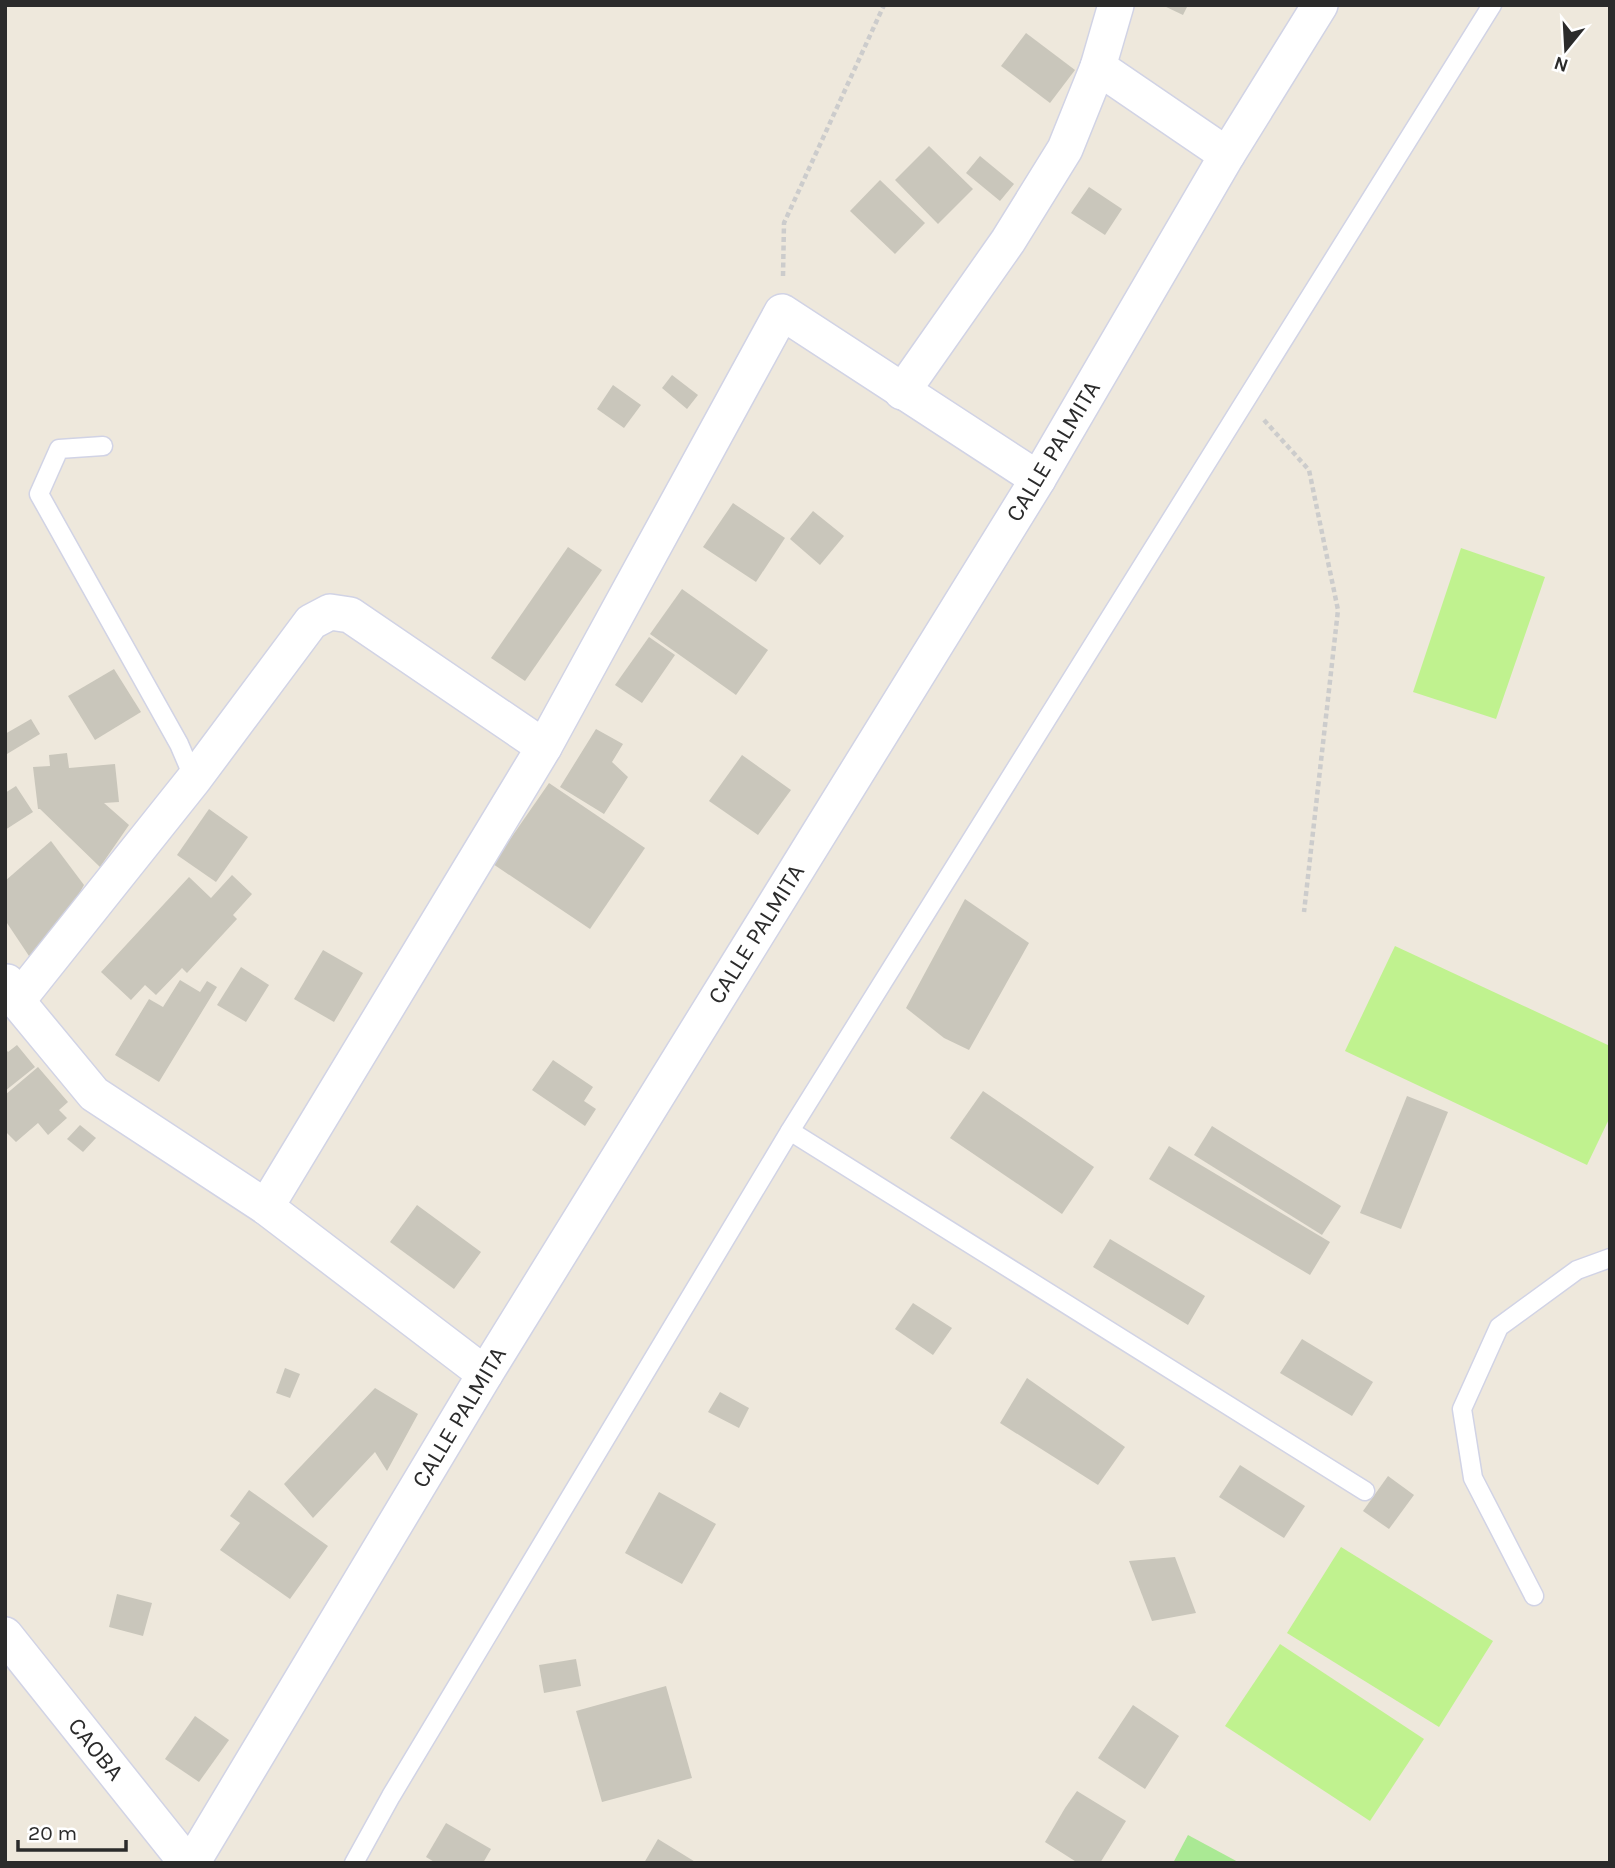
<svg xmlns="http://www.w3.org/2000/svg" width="1615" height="1868" viewBox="0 0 1615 1868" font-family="Karla,sans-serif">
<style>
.grass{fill:#aae994}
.pitch{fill:#c0f28f}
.building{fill:#c9c6bb}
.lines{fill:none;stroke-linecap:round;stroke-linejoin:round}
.service-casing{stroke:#d1d3e5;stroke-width:21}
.minor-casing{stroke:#d1d3e5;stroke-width:38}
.path{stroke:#ccc;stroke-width:4.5;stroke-dasharray:5 3.5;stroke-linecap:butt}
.service{stroke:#fff;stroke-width:18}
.minor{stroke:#fff;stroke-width:35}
.labels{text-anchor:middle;stroke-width:5;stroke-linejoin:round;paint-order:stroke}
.street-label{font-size:24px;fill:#2b2b2b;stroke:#fff}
</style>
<rect width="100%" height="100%" fill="#eee8dc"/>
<polygon class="grass" points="1188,1835 1240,1863 1173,1863"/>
<g class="pitch">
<polygon points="1461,548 1545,577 1496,719 1413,692"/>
<polygon points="1395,946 1610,1046 1610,1117 1587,1165 1345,1051"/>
<polygon points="1341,1547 1493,1641 1439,1727 1287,1633"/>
<polygon points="1280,1644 1424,1739 1370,1821 1225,1726"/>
</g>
<g class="building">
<polygon points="1162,5 1188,5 1183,15"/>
<polygon points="1026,33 1075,70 1050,103 1001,66"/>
<polygon points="929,146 973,189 938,224 895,180"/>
<polygon points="980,156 1014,184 1000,201 966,173"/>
<polygon points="880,180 925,223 895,254 850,211"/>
<polygon points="1089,187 1122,209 1105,235 1071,213"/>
<polygon points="672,375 698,395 687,409 662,388"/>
<polygon points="613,385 641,405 624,428 597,409"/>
<polygon points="733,503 785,538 756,582 703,547"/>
<polygon points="813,511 844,536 820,565 790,539"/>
<polygon points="568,547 602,570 525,681 491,658"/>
<polygon points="682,589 768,650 736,695 650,634"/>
<polygon points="649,637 675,655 642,703 615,685"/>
<polygon points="114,669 141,712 95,740 68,696"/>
<polygon points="31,719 40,734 7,754 5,750 5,734"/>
<polygon points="596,729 623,744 612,762 628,777 604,814 560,787"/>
<polygon points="67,753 69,768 115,764 119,802 104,803 129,825 100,867 40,809 38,809 33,767 50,766 49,755"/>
<polygon points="742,755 791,790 758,835 709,801"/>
<polygon points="549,783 645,848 590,929 493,864"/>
<polygon points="16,786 33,812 5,830 5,793"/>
<polygon points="209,809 248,837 216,882 177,855"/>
<polygon points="51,841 84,885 45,954 29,956 5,920 5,881"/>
<polygon points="232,875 252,894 233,915 237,919 187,973 182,968 156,995 145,985 131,1000 101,972 189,877 211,898"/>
<polygon points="965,899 1029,943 969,1050 944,1038 906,1008"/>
<polygon points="323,950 363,973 334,1022 294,999"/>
<polygon points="241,967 269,985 246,1022 217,1005"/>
<polygon points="180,980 200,992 207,981 217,987 159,1082 115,1055 149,999 163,1007"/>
<polygon points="17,1045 35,1067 5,1091 5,1048 8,1052"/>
<polygon points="553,1060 593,1087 584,1101 596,1109 585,1126 532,1090"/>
<polygon points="38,1067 68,1102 59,1110 67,1118 48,1135 38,1123 16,1142 5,1131 5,1095"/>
<polygon points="983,1091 1094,1167 1062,1214 950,1138"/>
<polygon points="1407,1096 1448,1112 1401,1229 1360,1213"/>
<polygon points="80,1125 96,1138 83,1152 67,1139"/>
<polygon points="1212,1126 1341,1206 1322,1235 1194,1155"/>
<polygon points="1169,1146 1330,1242 1310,1275 1149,1179"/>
<polygon points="417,1205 481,1252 454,1289 390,1242"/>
<polygon points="1110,1239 1205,1296 1188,1325 1093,1267"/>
<polygon points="913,1303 952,1328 933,1355 895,1329"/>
<polygon points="1302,1339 1373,1382 1352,1416 1280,1373"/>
<polygon points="285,1368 300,1374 290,1398 276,1393"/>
<polygon points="1027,1378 1125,1447 1098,1485 1000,1423"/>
<polygon points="375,1388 418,1414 387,1471 375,1452 313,1518 284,1484"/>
<polygon points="720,1392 749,1408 739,1428 708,1412"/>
<polygon points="1240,1465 1305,1506 1284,1538 1219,1497"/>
<polygon points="1388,1476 1414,1495 1389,1529 1363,1511"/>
<polygon points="249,1490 328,1546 290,1599 220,1550 240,1523 230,1516"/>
<polygon points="659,1492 716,1524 682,1584 625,1553"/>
<polygon points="1175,1557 1196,1613 1152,1621 1129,1561"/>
<polygon points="117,1594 152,1603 143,1636 109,1627"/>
<polygon points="576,1659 581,1686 544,1693 539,1665"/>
<polygon points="666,1686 692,1778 602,1802 576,1711"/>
<polygon points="1133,1705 1179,1736 1145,1789 1098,1758"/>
<polygon points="195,1716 229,1740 199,1782 165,1759"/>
<polygon points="1077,1791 1126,1821 1100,1863 1078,1863 1045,1842 1065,1808"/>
<polygon points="446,1823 491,1849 483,1863 436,1863 426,1857"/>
<polygon points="658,1839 697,1863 644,1863"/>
</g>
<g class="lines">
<defs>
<g id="service">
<polyline points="103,446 59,449 39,494 179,744 194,779"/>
<polyline points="790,1131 1365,1491"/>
<polyline points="1534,1596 1473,1478 1462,1409 1499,1327 1577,1270 1610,1258"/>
<polyline points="354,1863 391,1796 790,1131 1492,5"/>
</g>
<g id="minor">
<polyline points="1116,5 1098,67 1227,155"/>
<polyline points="902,392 1008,241 1065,149 1098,67"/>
<polyline points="7,982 17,1001 94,1094 266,1207 485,1374"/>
<polyline points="17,1001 194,779 311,622 330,612 350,615 544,747"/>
<polyline points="266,1207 544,747 782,312 1038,479"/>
<polyline points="5,1635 187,1863"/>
<polyline points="192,1863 485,1374 1038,479 1227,155 1320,5"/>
</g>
</defs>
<use href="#service" class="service-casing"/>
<use href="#minor" class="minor-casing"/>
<g class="path">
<polyline points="783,276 784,223 884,5"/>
<polyline points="1264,420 1309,470 1338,610 1304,912"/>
</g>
<use href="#service" class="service"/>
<use href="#minor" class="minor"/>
</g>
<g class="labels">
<g class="street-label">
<text transform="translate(1053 451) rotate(-59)" y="8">CALLE PALMITA</text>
<text transform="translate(756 934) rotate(-58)" y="8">CALLE PALMITA</text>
<text transform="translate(459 1417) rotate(-59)" y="8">CALLE PALMITA</text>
<text transform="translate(96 1749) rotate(51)" y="8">CAOBA</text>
</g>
</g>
<rect width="1615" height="1868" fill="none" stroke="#2b2b2b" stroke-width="14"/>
<g transform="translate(1566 49) rotate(198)" stroke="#ffffff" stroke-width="5" paint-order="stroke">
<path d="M0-5L12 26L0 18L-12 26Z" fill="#2b2b2b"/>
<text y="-10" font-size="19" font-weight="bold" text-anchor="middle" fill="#2b2b2b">N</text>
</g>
<path d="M18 1840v10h108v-10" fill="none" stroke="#2b2b2b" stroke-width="3.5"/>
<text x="28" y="1840" font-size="21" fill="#2b2b2b" stroke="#ffffff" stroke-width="5" paint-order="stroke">20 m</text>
</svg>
